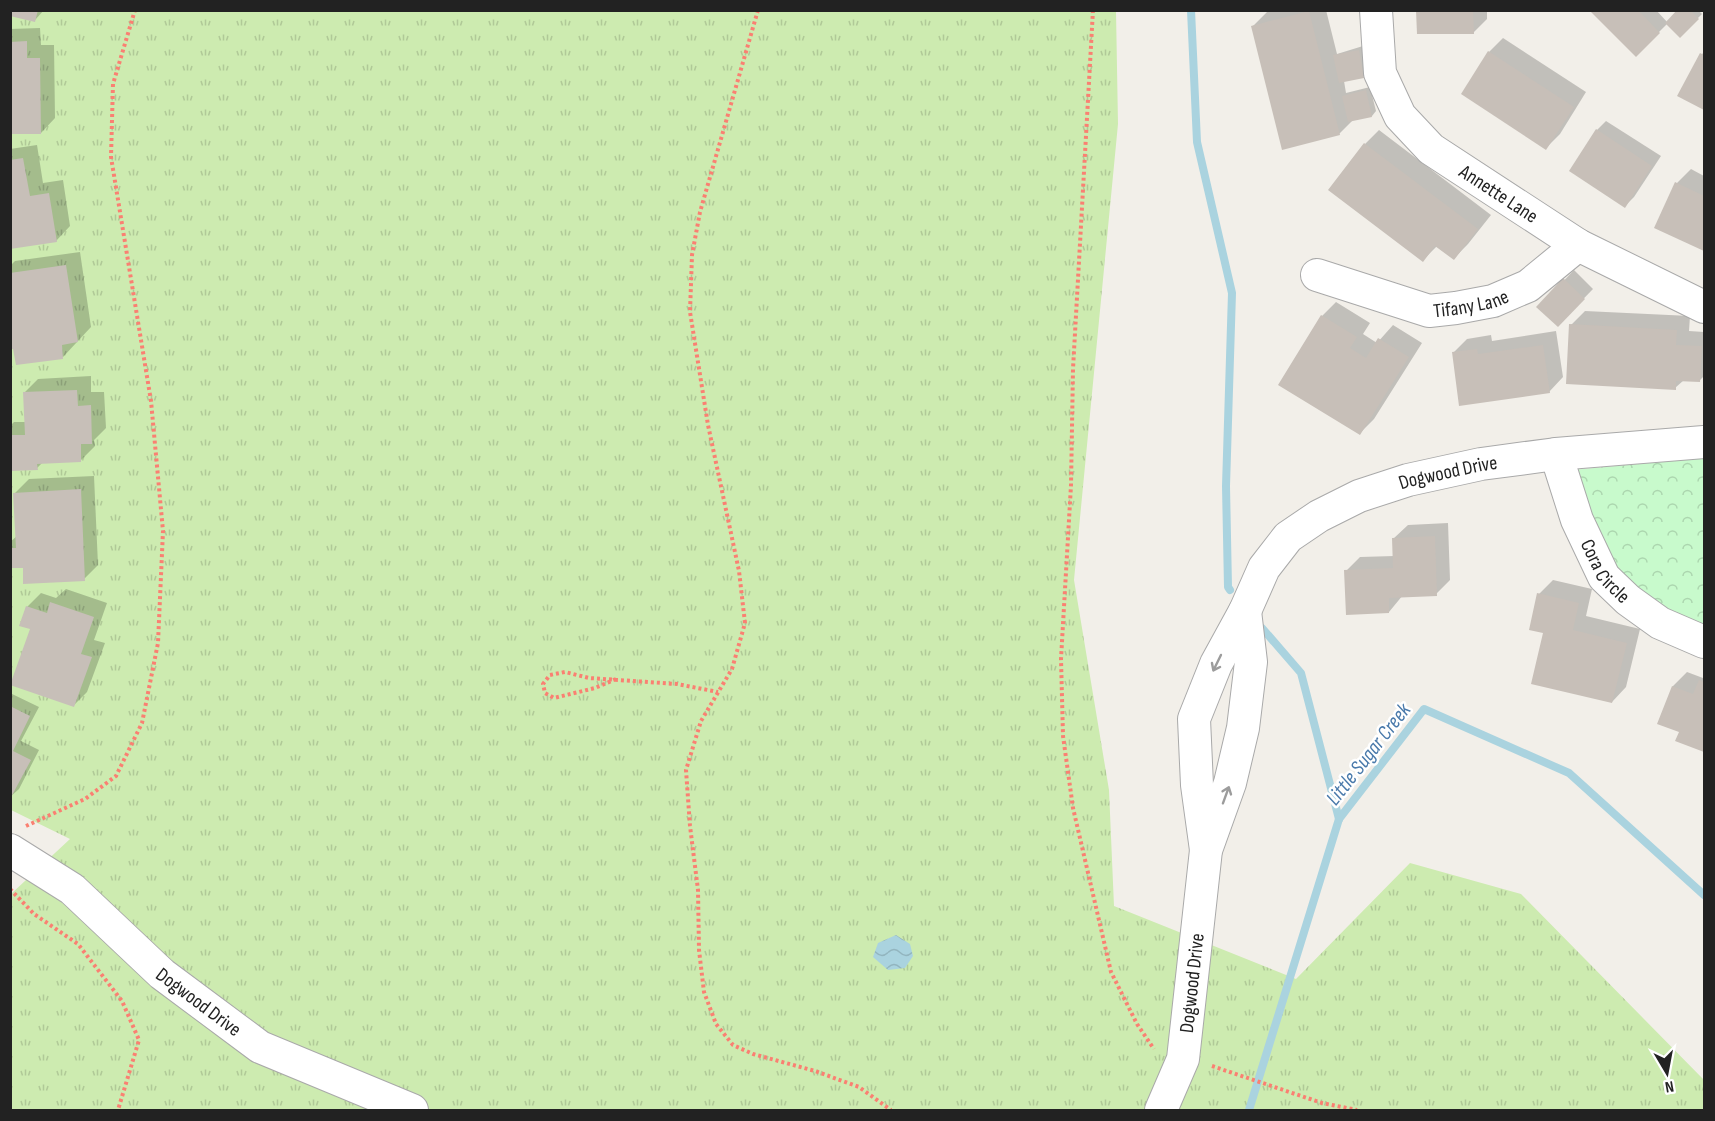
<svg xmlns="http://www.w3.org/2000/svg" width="1715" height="1121" viewBox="0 0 1715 1121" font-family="'Sofia Sans Condensed',sans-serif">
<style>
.grass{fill:url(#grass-tufts)}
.park{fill:url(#park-crowns)}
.water{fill:url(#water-waves)}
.shadow{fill:#0003}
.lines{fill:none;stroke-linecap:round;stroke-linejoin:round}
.stream{stroke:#aad3df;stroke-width:8}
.building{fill:#c7bfb8}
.minor-casing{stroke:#a9a9a9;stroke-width:34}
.path{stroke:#fa8072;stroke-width:4;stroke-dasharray:3 3;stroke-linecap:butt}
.minor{stroke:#fff;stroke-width:32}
.oneway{stroke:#9c9c9c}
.labels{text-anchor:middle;stroke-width:5;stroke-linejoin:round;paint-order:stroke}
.street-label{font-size:20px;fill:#222;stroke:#fff}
.water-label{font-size:21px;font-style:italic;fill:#4a7aab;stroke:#fff}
</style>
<defs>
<pattern id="grass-tufts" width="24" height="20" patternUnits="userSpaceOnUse" patternTransform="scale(1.5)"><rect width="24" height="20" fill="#cdebb0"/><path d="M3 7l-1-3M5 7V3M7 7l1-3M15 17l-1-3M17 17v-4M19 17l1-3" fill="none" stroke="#b0c997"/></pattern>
<pattern id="park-crowns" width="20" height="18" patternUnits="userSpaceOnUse" patternTransform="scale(1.5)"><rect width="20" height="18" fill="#c8facc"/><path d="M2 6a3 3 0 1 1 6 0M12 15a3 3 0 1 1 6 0" fill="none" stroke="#acd6af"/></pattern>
<pattern id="water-waves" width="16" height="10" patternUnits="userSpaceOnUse" patternTransform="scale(1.5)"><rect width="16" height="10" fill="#aad3df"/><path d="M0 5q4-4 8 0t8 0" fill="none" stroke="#92b5bf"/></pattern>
</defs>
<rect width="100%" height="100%" fill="#f2efe9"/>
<polygon class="grass" points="10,11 1116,11 1118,124 1074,580 1109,790 1114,906 1296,979 1410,863 1521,894 1704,1080 1704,1110 11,1110 11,894 70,839 11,810"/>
<polygon class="park" points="1704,458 1704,628 1658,612 1609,569 1572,470"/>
<polygon class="water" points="896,935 910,944 913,956 905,968 888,970 873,957 878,943"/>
<g class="shadow">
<polygon points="10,10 44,10 35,20"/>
<polygon points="1274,10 1326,10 1337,54 1363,46 1368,72 1364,76 1344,81 1346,93 1370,87 1376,111 1372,116 1353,120 1339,134 1253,26 1267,12"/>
<polygon points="1418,10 1487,10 1487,19 1473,33"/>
<polygon points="1592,10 1656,10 1668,23 1680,10 1698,10 1702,14 1680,36 1668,23 1636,55"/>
<polygon points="40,28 41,45 54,45 55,118 41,133 10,133 10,29"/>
<polygon points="1503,38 1586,92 1560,134 1546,148 1489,52"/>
<polygon points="1704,51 1704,108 1679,95"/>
<polygon points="1606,121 1661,156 1634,197 1625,206 1597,130"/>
<polygon points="1379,130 1491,215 1468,244 1454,258 1437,246 1423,260 1365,144"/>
<polygon points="37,145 43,183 63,180 70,226 56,241 10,248 10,149"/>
<polygon points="1691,169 1704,176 1704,249 1656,227 1677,183"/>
<polygon points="80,252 91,327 63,357 10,347 10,266 15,261"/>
<polygon points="1574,270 1593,289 1558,325 1539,307"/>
<polygon points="1336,302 1370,323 1363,334 1377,343 1393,325 1422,343 1374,419 1360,433 1322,316"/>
<polygon points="1585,311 1690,316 1689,331 1704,332 1704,376 1699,381 1684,380 1675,388 1571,325"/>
<polygon points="1556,331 1563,377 1549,392 1453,353 1467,339 1491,335 1492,341"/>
<polygon points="91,376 91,392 104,392 106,428 94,440 95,446 80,461 43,462 37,468 10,469 10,426 14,422 26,422 24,393 38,379"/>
<polygon points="94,476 98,565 84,579 24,566 10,567 10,542 17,536 15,493 29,479"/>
<polygon points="1448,523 1450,580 1436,594 1403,595 1389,612 1346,571 1360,557 1394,556 1393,539 1408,525"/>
<polygon points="1553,580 1592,589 1586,616 1640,629 1626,687 1612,702 1545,632 1539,594"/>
<polygon points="66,589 107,603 94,640 105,643 87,692 73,706 32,628 27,607 41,593 56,598"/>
<polygon points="1687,672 1703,678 1704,676 1704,751 1677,740 1681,731 1659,723 1673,686"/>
<polygon points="10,693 39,707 21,741 39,750 19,789 10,797"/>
</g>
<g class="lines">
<g class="stream">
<polyline points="1191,10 1197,142 1232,293 1226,486 1228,587 1230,590"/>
<polyline points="1262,628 1301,673 1339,819"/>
<polyline points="1249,1110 1339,819 1424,709 1569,773 1704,895"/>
</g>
</g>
<g class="building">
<polygon points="10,10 38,10 35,22 10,16"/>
<polygon points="1416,10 1473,10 1474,34 1417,34"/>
<polygon points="1589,10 1638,10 1660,33 1636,57"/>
<polygon points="1677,10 1690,10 1699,19 1680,38 1665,23"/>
<polygon points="1309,11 1340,135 1282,150 1251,26"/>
<polygon points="27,41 27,58 40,58 41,134 10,134 10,42"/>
<polygon points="1359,50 1364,78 1339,83 1333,55"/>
<polygon points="1488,51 1574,107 1546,150 1461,94"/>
<polygon points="1700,53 1704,55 1704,110 1677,96"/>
<polygon points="1366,90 1372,117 1348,122 1342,96"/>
<polygon points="1596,129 1652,166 1625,208 1569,171"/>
<polygon points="1364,143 1478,229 1454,260 1435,246 1423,262 1328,190"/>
<polygon points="23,158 30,196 49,193 57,242 10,249 10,160"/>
<polygon points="1675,182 1704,196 1704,251 1654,228"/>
<polygon points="66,265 78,342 62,345 63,359 16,365 13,349 10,349 10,273"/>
<polygon points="1563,278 1585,299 1558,327 1536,307"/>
<polygon points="1321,315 1357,337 1350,348 1366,358 1378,338 1409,357 1360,435 1278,385"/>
<polygon points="1569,324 1677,330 1676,345 1702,346 1700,382 1676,381 1676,390 1566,384"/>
<polygon points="1543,345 1550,393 1459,406 1452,352 1477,349 1478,354"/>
<polygon points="77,390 78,406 91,405 92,444 81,444 81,462 37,464 38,470 10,471 10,435 25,435 23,392"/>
<polygon points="81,489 85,581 23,584 23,568 10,568 10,548 16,548 13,493"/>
<polygon points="1435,536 1437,596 1389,598 1389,613 1346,615 1344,570 1393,568 1392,538"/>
<polygon points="1537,593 1579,603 1573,630 1627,643 1612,703 1531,684 1543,633 1529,630"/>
<polygon points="50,602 94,617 81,654 92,657 74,707 10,685 30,629 19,626 26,606 47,613"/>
<polygon points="1699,680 1704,682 1704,752 1675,741 1679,732 1657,724 1672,686 1693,694"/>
<polygon points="10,706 30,716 13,751 31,760 10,799"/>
</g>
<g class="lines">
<defs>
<g id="minor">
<path id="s1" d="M 1376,10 L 1380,73 L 1400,116 L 1431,149 L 1578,245 L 1704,307"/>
<path id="s2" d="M 1317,275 L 1429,311 L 1456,308 L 1493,301 L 1528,286 L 1578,245"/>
<path id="s3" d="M 1556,454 L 1577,520 L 1604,577 L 1628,600 L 1660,623 L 1704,642"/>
<path id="s4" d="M 10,850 L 72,889 L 162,974 L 260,1047 L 412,1110"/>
<path id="s5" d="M 1206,850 L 1197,785 L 1194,719 L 1216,664 L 1245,611 L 1264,568 L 1288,537 L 1319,516 L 1359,496 L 1408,480 L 1481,464 L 1556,454 L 1704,442"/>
<path id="s6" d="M 1161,1110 L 1183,1059 L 1206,850 L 1230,783 L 1243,728 L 1251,662 L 1245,611"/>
</g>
</defs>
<use href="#minor" class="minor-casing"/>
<g class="path">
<polyline points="758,10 700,212 692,255 690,312 708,425 739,571 745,623 732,669 701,721 686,770 690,826 698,890 699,950 704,992 716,1024 733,1045 753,1054 815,1071 859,1087 891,1110"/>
<polyline points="1093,10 1073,369 1071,485 1061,659 1063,736 1073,808 1111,972 1137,1024 1154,1049"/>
<polyline points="616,679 595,688 554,698 545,693 543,684 550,675 565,672 589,678 677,684 718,692"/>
<polyline points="26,826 85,799 116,776 142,723 158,643 163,531 151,401 111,157 113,84 135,10"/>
<polyline points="10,889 34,914 78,944 122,1001 139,1040 118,1110"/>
<polyline points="1212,1066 1322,1103 1357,1110"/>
</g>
<use href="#minor" class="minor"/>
</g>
<defs><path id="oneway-shaft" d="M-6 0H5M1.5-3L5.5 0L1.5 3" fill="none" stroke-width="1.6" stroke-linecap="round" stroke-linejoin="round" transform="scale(1.5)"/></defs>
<g class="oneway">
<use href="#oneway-shaft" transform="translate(1217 663) rotate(116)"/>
<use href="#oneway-shaft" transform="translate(1226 795) rotate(-70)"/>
</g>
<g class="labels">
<g class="street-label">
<text dy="7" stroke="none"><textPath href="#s1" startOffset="237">Annette Lane</textPath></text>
<text dy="7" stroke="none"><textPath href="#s2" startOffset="160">Tifany Lane</textPath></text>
<text dy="7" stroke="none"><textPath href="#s5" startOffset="512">Dogwood Drive</textPath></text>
<text dy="7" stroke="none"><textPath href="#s3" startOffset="128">Cora Circle</textPath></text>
<text dy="7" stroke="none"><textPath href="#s6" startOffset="132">Dogwood Drive</textPath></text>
<text dy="7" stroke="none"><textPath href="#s4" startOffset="243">Dogwood Drive</textPath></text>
</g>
<g class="water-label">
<text transform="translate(1368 754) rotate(-52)" y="7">Little Sugar Creek</text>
</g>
</g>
<rect width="1715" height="1121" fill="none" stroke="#222222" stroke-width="24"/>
<g transform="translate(1667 1073) rotate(170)" stroke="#ffffff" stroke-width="4.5" paint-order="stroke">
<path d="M0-4.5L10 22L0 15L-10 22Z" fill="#222222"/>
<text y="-9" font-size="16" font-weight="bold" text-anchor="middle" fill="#222222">N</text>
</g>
</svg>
